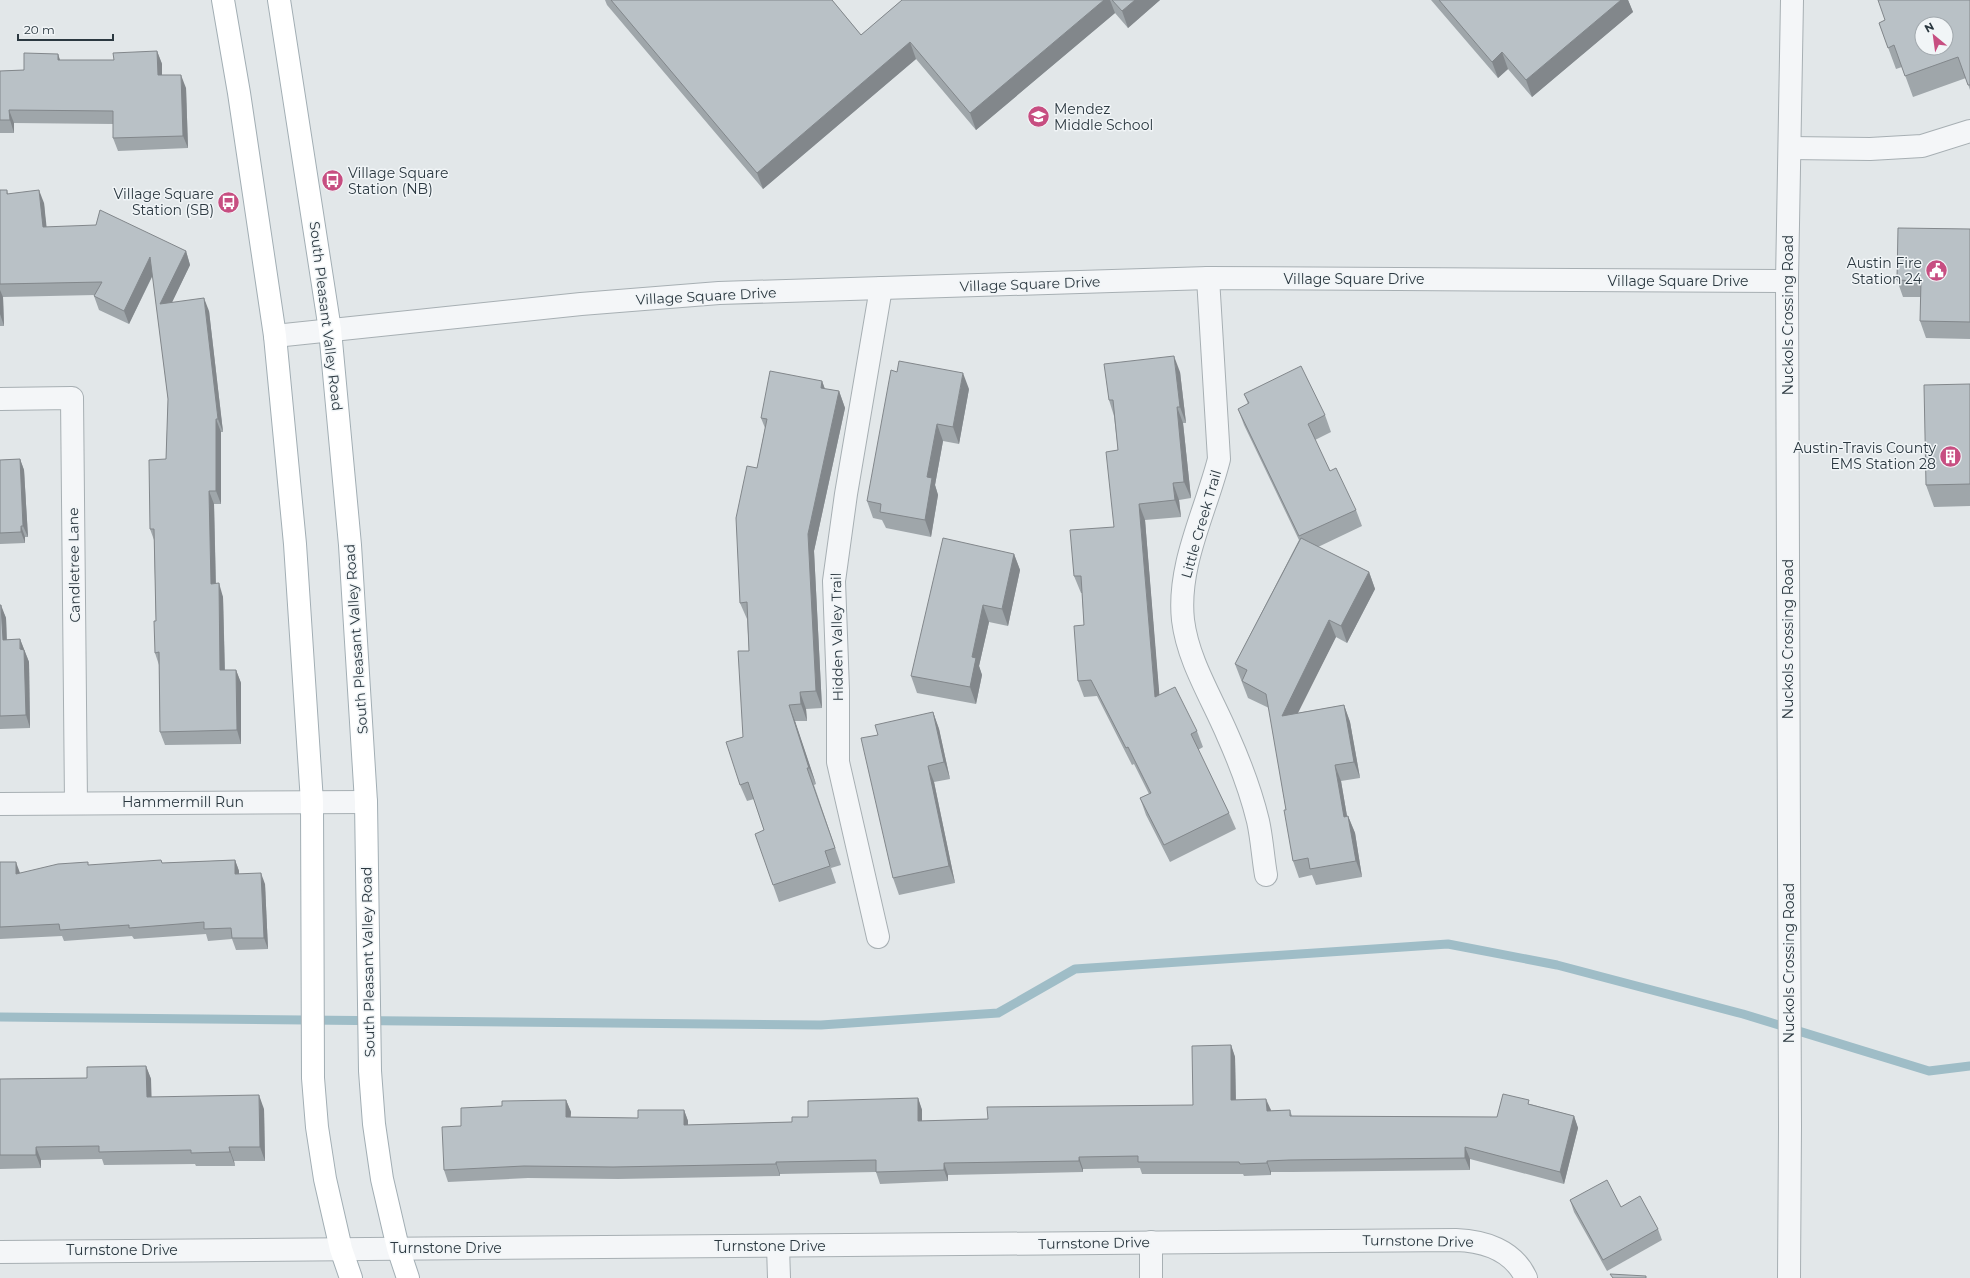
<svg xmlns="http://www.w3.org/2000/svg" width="1970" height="1278" viewBox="0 0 1970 1278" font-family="Montserrat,sans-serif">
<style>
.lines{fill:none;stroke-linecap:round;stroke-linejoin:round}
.stream{stroke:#9fbdc7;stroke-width:9}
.minor-casing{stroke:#a7afb3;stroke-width:24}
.major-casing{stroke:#a2aeb4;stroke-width:24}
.minor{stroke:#f4f6f8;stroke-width:22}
.major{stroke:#fff;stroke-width:22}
.wall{fill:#9fa6aa}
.shaded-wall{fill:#82878b}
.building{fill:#b9c1c6;stroke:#82878b;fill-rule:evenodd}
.labels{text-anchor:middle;stroke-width:3;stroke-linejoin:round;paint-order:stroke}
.poi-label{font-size:14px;fill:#2b3840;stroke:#f1f5f7;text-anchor:end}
.street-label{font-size:14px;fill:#2b3840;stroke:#f1f5f7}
</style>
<rect width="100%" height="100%" fill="#e2e7e9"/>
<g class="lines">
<polyline class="stream" points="0,1017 821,1025 998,1013 1075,969 1448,944 1557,965 1743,1014 1929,1071 1970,1066"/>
<defs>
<g id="minor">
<polyline points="1790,148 1870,149 1922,146 1970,131"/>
<path d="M 1208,278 L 1219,459 C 1206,511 1177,565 1183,620 C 1188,661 1212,698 1228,736 C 1240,763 1251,792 1258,821 C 1262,839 1263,858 1266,875"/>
<polyline points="275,336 581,304 719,293 1208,278 1787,281"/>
<polyline points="0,399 72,398 76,803"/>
<polyline points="0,804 366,802"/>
<polyline points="878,937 838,762 838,690 834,581 846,494 881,288"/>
<polyline points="1151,1242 1151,1278"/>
<polyline points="778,1246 779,1278"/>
<path d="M 0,1252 L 1456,1240 C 1484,1241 1513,1250 1526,1278"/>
<polyline points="1789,1278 1790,1127 1787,281 1792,0"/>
</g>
<g id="major">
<polyline points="223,0 239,93 275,336 295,544 312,802 313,1078 317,1127 325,1179 341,1249 351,1278"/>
<polyline points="279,0 330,330 350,545 366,802 370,1071 374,1124 382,1179 398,1248 408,1278"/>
</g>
</defs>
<use href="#minor" class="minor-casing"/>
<use href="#major" class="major-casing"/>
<use href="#minor" class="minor"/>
<use href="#major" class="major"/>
</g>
<g class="wall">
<polygon points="605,0 832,0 861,35 902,0 1160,0 1128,28 1115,13 976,130 916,59 763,189 607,5"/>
<polygon points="1431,0 1628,0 1633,12 1532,97 1508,69 1498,78"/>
<polygon points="1970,0 1970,90 1966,78 1913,97 1902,67 1896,69 1879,23 1885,20"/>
<polygon points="157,51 162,64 162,75 186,88 188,148 118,151 113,138 113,124 14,123 14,133 0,133 0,71 24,70 58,54 60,60 114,60"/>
<polygon points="0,190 7,190 8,194 44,203 46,227 186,251 190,265 172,302 209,311 223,432 221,432 221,504 214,504 216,584 223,597 225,670 236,670 241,683 241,744 165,745 160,732 159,665 155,653 156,621 154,540 150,529 166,459 168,399 153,275 129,324 99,310 94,296 95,295 3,297 4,326 0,326"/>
<polygon points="1970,229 1970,339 1926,338 1920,321 1921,297 1903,297 1897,280"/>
<polygon points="1180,372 1186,423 1183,423 1191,498 1179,500 1181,517 1145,520 1159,695 1197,731 1203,747 1198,750 1229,813 1236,829 1170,862 1146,815 1140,798 1149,794 1134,764 1132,765 1097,696 1084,697 1078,681 1084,625 1082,593 1081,593 1074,576 1114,527 1118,450 1114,416 1109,400"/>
<polygon points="822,381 825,389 839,391 845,408 814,551 822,708 806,709 807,721 795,721 816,784 814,785 841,865 831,868 836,883 779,902 773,885 764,830 754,799 747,801 740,785 749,651 747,619 740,603 757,468 765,428 761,418"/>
<polygon points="1970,384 1970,506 1934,507 1926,485"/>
<polygon points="969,389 959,444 943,441 935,485 938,495 931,537 886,528 882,520 873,518 867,501"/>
<polygon points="1244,394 1325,415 1331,432 1315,440 1330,471 1356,510 1362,526 1318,547 1369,572 1375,589 1347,643 1336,637 1297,713 1344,705 1350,722 1360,778 1341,781 1347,816 1348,816 1355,833 1362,877 1316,885 1312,875 1299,878 1293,861 1286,810 1269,708 1248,698 1235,664 1299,540 1244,425 1238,409 1248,404"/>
<polygon points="20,459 24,470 28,537 25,537 25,543 0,544 0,460"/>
<polygon points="1014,554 1020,570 1008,626 989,622 979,666 982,675 976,704 917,693 911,676"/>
<polygon points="0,605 6,618 7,640 20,639 29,662 30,728 0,729"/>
<polygon points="933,712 939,729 950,779 934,782 955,883 899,895 893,878 878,735"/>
<polygon points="235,860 239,871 239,874 265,884 268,949 236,950 232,939 208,941 206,934 134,939 132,936 64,941 62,936 0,939 0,862 20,873 89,865 162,863"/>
<polygon points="1231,1045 1235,1057 1236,1100 1271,1111 1290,1110 1292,1116 1497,1117 1530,1104 1574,1116 1578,1128 1564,1184 1470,1159 1470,1170 1293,1172 1271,1172 1271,1175 1244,1176 1243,1174 1142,1174 1140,1168 1083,1169 1083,1172 948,1175 948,1181 880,1184 876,1172 780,1174 780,1176 618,1179 528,1178 448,1182 444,1170 461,1126 502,1106 566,1100 571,1112 570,1117 638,1118 684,1110 688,1121 688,1125 792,1122 808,1117 918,1098 922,1110 922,1121 988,1119 1193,1105"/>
<polygon points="146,1066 151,1079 151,1097 264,1109 265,1161 234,1161 235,1166 196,1166 195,1164 104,1165 102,1159 41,1160 41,1168 0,1169 0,1079 87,1078"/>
<polygon points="1570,1200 1621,1207 1658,1229 1662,1240 1607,1271 1574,1212"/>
</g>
<g class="shaded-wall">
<polygon points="1104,0 1110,0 1115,13 976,130 970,113"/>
<polygon points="1135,0 1160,0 1128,28 1122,11"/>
<polygon points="1621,0 1628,0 1633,12 1532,97 1526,80"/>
<polygon points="910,42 916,59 763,189 757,173"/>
<polygon points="157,51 162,64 162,88 158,75"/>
<polygon points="1502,52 1508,69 1498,78 1492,62"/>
<polygon points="58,54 62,67 58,60"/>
<polygon points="181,75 186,88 188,148 183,136"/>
<polygon points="9,110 14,123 14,133 10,120"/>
<polygon points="39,190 44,203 48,240 43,227"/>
<polygon points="186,251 190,265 165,317 160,304"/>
<polygon points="150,257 155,270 129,324 124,311"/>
<polygon points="0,290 3,297 4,326 0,314"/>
<polygon points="204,298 209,311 223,432 218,419"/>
<polygon points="1174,356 1180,372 1186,423 1180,407"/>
<polygon points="963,373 969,389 959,444 953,427"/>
<polygon points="822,381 828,398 821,388"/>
<polygon points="839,391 845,408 814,551 822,708 816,691 808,534"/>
<polygon points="1177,407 1183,423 1191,498 1184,482"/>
<polygon points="216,419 221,432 221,504 216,491"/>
<polygon points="937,424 943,441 935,485 938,495 931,537 925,520 927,477"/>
<polygon points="20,459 24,470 28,537 23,526"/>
<polygon points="1173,483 1179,500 1181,517 1175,500"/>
<polygon points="209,491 214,504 216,597 211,584"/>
<polygon points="1139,504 1145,520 1161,714 1155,697"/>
<polygon points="21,526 25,537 25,543 21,532"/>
<polygon points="1014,554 1020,570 1008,626 1002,609"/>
<polygon points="1369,572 1375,589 1347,643 1341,626"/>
<polygon points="219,583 223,597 225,683 220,670"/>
<polygon points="1,605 6,618 7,653 3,640"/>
<polygon points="983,605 989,622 979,666 982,675 976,704 970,687 972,657"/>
<polygon points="1329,620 1336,637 1288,733 1282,716"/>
<polygon points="20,639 29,662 30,728 26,715"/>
<polygon points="236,670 241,683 241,744 237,730"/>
<polygon points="800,692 806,709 807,721 801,704"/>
<polygon points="789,705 795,721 816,784 809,768"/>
<polygon points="1344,705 1350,722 1360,778 1354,762"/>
<polygon points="933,712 939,729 950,779 944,762"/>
<polygon points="1335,765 1341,781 1350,834 1344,817"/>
<polygon points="928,766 934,782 955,883 949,866"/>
<polygon points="1348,816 1355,833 1362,877 1356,861"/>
<polygon points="235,860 239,871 239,885 235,874"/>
<polygon points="16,862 20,873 16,874"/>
<polygon points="261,873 265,884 268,949 264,938"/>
<polygon points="1231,1045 1235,1057 1236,1111 1231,1100"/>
<polygon points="146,1066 151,1079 152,1111 147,1097"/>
<polygon points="259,1095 264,1109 265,1161 260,1147"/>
<polygon points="918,1098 922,1110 922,1133 918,1121"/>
<polygon points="1266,1099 1271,1110 1271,1123 1267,1111"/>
<polygon points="566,1100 571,1112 570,1129 566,1117"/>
<polygon points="684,1110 688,1121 688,1136 684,1125"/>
<polygon points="1574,1116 1578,1128 1564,1184 1560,1172"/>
<polygon points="36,1147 41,1160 41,1168 36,1155"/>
<polygon points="229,1147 234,1161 235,1166 230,1152"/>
<polygon points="1465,1147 1470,1159 1470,1170 1465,1158"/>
<polygon points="1079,1157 1083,1169 1083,1172 1079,1161"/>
<polygon points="1267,1161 1271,1172 1271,1175 1267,1163"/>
<polygon points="776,1162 780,1174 780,1176 776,1164"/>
<polygon points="944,1163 948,1175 948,1181 944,1170"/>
</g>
<g class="building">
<polygon points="611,0 832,0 861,35 902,0 1104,0 970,113 910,42 757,173"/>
<polygon points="1112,0 1135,0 1122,11"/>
<polygon points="1439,0 1621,0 1526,80 1502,52 1492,62"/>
<path d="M 1878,0 L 1970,0 L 1970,85 L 1968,85 L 1958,57 L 1905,76 L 1894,45 L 1888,48 L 1879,23 L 1885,20 ZM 1922,24 L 1946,24 L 1946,48 L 1922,48 Z"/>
<polygon points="157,51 158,75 181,75 183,136 113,138 113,111 9,110 10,120 0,120 0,71 24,70 24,53 58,54 58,60 114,60 113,53"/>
<polygon points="0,190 7,190 7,194 39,190 43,227 96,225 100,210 186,251 160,304 204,298 218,419 216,419 216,491 209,491 211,584 219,583 220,670 236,670 237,730 160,732 159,652 155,653 154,621 156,621 154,529 150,529 149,460 166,459 168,399 150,257 124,311 94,296 102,282 0,284"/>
<polygon points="1898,228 1970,229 1970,322 1920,321 1921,281 1897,280"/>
<polygon points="1174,356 1180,407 1177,407 1184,482 1173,483 1175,500 1139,504 1155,697 1175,687 1197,731 1191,734 1229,813 1164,845 1140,798 1151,793 1128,747 1126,748 1091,680 1078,681 1074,626 1084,625 1081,576 1074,576 1070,530 1114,527 1106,452 1118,450 1113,400 1109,400 1104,364"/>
<polygon points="899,361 963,373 953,427 937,424 927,477 932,478 925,520 880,512 881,504 867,501 891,370 897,372"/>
<polygon points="1301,366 1325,415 1308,424 1330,471 1336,468 1356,510 1299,536 1238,409 1249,403 1244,394"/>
<polygon points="770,371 822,381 821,388 839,391 808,534 816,691 800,692 801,704 789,705 809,768 807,768 835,848 825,851 830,866 773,885 755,834 764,830 748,782 740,785 726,742 743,737 738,651 749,651 747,602 740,603 736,518 747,466 757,468 767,419 761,418"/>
<polygon points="1970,384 1970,484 1926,485 1924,385"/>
<polygon points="20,459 23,526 21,526 21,532 0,533 0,460"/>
<polygon points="943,538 1014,554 1002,609 983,605 972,657 976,658 970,687 911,676"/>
<polygon points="1301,538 1369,572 1341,626 1329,620 1282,716 1344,705 1354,762 1335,765 1344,817 1348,816 1356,861 1310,869 1308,858 1293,861 1284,810 1286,810 1266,694 1242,681 1247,670 1235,664"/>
<polygon points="0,605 1,605 3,640 20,639 20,649 24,650 26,715 0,716"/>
<polygon points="933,712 944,762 928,766 949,866 893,878 861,738 878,735 875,725"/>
<polygon points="161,860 162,863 235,860 235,874 261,873 264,938 232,938 231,928 204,929 204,922 129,928 129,925 60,930 59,924 0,927 0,862 16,862 16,874 58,864 88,862 88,865"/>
<polygon points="1231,1045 1231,1100 1266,1099 1267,1111 1290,1110 1290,1116 1497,1117 1503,1094 1529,1100 1528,1104 1574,1116 1560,1172 1465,1147 1465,1158 1289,1160 1267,1161 1267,1163 1240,1164 1239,1162 1138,1162 1138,1156 1079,1157 1079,1161 944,1163 944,1170 876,1172 876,1160 776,1162 776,1164 613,1167 524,1166 444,1170 442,1127 461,1126 461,1108 502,1106 502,1101 566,1100 566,1117 638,1118 638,1110 684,1110 684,1125 792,1122 792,1117 808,1117 808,1101 918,1098 918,1121 988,1119 987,1107 1193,1105 1192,1046"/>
<polygon points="146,1066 147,1097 259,1095 260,1147 229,1147 230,1152 191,1153 191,1150 99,1152 99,1146 36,1147 36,1155 0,1155 0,1079 87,1078 87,1067"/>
<polygon points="1607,1180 1621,1207 1640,1196 1658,1229 1603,1260 1570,1200"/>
<polygon points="1610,1274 1646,1276 1646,1278 1613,1278"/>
</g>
<defs>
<symbol id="school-disc" viewBox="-11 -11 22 22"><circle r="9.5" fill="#c74e81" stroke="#f1f5f7"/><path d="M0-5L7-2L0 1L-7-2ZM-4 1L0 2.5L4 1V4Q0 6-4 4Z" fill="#fff"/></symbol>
<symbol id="bus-disc" viewBox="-11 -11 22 22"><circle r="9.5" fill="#c74e81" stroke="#f1f5f7"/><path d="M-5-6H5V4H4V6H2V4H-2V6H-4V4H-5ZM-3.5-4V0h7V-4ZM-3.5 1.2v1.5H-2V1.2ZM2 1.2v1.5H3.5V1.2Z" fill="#fff"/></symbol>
<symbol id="civic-disc" viewBox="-11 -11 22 22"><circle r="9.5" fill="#c74e81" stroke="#f1f5f7"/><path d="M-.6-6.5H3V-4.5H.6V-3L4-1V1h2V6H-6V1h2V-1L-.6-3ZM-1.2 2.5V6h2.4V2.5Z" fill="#fff"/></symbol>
<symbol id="building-disc" viewBox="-11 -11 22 22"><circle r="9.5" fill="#c74e81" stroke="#f1f5f7"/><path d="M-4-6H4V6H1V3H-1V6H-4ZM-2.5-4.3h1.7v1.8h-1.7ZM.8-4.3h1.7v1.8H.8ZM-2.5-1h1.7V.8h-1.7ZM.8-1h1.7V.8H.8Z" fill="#fff"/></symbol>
</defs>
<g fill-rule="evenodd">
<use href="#school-disc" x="1026" y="104" width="25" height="25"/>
<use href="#bus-disc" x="320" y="168" width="25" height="25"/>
<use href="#bus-disc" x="216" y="190" width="25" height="25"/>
<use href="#civic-disc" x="1924" y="258" width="25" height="25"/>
<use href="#building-disc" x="1938" y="444" width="25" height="25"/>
</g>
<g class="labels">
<g class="poi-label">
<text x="1054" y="114" text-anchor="start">Mendez<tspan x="1054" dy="16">Middle School</tspan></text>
<text x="348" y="178" text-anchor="start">Village Square<tspan x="348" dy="16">Station (NB)</tspan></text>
<text x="214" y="199">Village Square<tspan x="214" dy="16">Station (SB)</tspan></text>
<text x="1922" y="268">Austin Fire<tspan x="1922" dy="16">Station 24</tspan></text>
<text x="1936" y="453">Austin-Travis County<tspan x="1936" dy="16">EMS Station 28</tspan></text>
</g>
<g class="street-label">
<text x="1354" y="284">Village Square Drive</text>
<text x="1678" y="286">Village Square Drive</text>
<text transform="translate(1030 284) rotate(-2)" y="5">Village Square Drive</text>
<text transform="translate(706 296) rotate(-3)" y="5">Village Square Drive</text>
<text transform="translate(1788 315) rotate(-90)" y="5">Nuckols Crossing Road</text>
<text transform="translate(326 316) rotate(83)" y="5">South Pleasant Valley Road</text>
<text transform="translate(1201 524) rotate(-74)" y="5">Little Creek Trail</text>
<text transform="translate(74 565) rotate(-91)" y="5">Candletree Lane</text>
<text transform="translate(837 637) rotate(-91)" y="5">Hidden Valley Trail</text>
<text transform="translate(356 639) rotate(-94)" y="5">South Pleasant Valley Road</text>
<text transform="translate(1788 639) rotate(-90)" y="5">Nuckols Crossing Road</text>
<text x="183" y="807">Hammermill Run</text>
<text transform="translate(368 962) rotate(-91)" y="5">South Pleasant Valley Road</text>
<text transform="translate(1789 963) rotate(-90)" y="5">Nuckols Crossing Road</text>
<text transform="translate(1418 1241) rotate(1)" y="5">Turnstone Drive</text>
<text transform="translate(1094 1243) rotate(-1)" y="5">Turnstone Drive</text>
<text x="770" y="1251">Turnstone Drive</text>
<text x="446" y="1253">Turnstone Drive</text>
<text x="122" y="1255">Turnstone Drive</text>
</g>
</g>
<g transform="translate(1934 36) rotate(331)"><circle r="19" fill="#f1f5f7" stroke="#a2a9ae"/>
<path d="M0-3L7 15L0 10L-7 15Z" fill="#c74e81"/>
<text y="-6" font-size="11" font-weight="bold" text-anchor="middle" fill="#2b3840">N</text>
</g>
<path d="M18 34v6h95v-6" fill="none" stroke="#2b3840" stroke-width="2"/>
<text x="24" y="34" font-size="12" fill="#2b3840" stroke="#f1f5f7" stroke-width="3" paint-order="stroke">20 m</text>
</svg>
